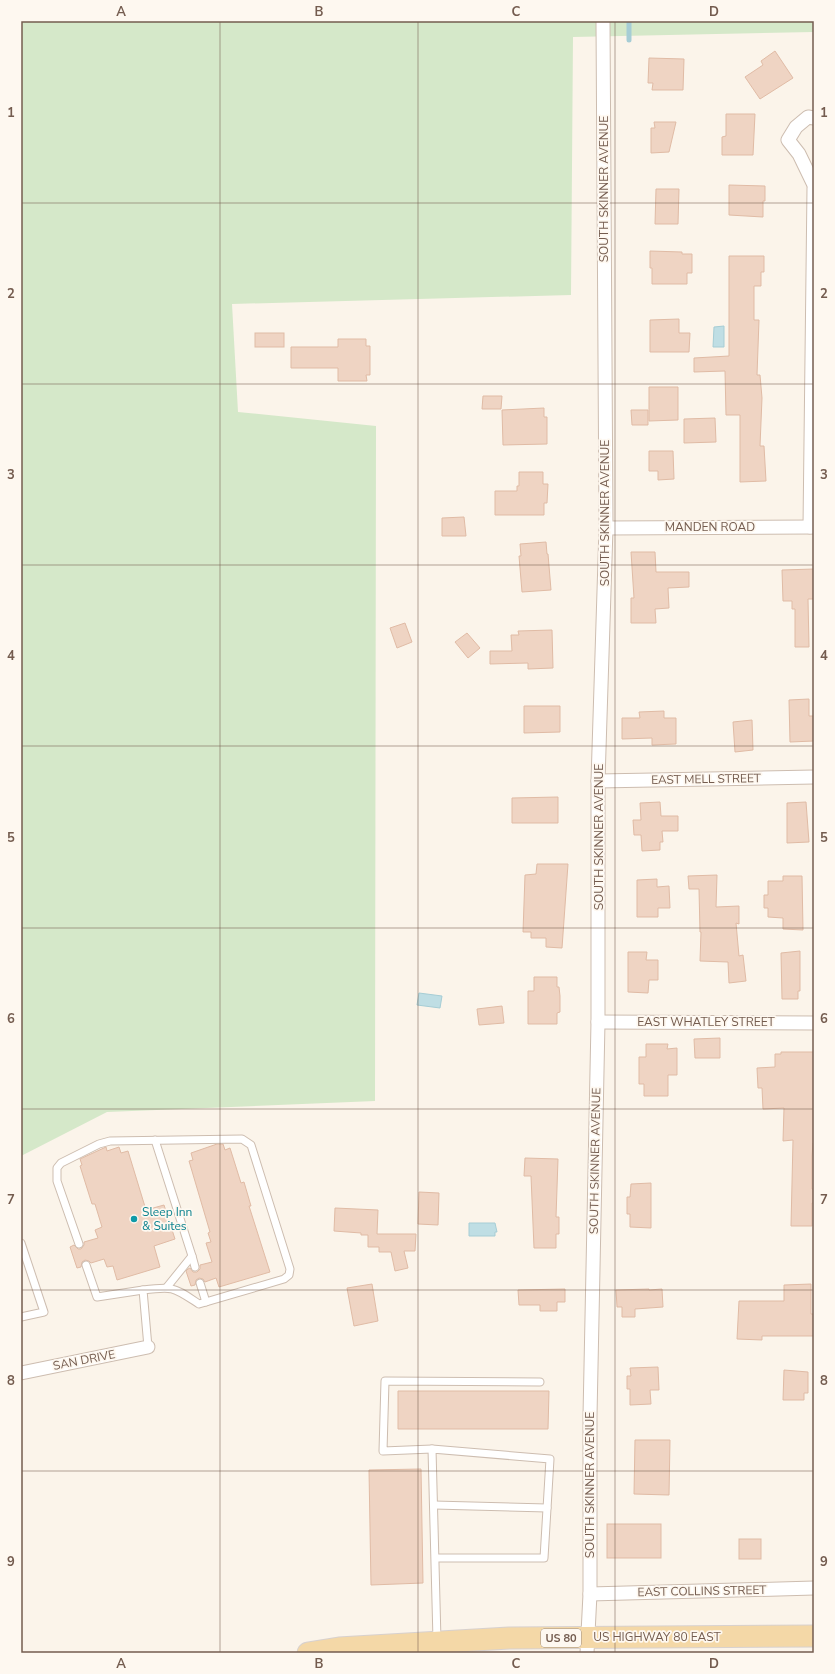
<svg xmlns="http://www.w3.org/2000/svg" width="835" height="1674" viewBox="0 0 835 1674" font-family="'Nunito Sans',sans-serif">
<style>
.green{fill:#d5e8c9}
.water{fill:#bfdee4;stroke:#a6cdd5}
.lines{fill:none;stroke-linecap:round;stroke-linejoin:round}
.stream{stroke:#a6cdd5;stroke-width:5}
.building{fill:#efd4c3;stroke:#e0bba5}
.service-casing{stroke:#cdbdb0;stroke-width:9}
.minor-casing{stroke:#cdbdb0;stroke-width:15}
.primary-casing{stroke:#d8d1ce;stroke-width:23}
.service{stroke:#fff;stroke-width:7}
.minor{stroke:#fff;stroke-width:13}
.primary{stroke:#f4d8a7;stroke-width:21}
.grid{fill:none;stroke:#745c4f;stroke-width:1;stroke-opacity:0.55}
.culture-dot{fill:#0f9aa8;stroke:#fef8f0;stroke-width:1.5}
.labels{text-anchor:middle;stroke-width:3.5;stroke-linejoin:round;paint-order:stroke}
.shield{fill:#fef8f0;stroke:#9d8b7f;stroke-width:1}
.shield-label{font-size:11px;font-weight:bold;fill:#745c4f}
.street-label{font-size:12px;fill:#745c4f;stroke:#fef8f0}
.culture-label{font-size:12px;fill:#0d838f;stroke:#fef8f0;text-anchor:start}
.neatline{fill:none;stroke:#745c4f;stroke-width:1.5}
.grid-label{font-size:13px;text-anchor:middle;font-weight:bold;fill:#745c4f}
</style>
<rect width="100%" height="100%" fill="#fbf4ea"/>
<polygon class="green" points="21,21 814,21 814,32 573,37 571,295 232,304 238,412 376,426 375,1101 107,1112 21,1156"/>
<g class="water">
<polygon points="724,326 724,347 713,347 714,327"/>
<polygon points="419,993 442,996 440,1008 417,1005"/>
<polygon points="469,1223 495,1223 497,1232 495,1232 495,1236 469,1236"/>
</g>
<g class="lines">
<polyline class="stream" points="629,40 629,21"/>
</g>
<g class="building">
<polygon points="775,51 793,78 760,99 745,77 763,65 761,61"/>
<polygon points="649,58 684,59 683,90 652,90 653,83 648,83"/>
<polygon points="726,114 755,114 753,155 722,155 722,137 726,136"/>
<polygon points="654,122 676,122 669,152 651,153 651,128 655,128"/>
<polygon points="729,185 765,186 765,201 763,201 763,217 729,215"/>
<polygon points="656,189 679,189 678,224 655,224"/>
<polygon points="650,251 682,252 682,254 692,254 692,273 687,273 687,284 652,284 652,268 650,268"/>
<polygon points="729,256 764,256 764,272 761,272 761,286 754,286 754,320 759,320 757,375 760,375 762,398 760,446 764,446 766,481 740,482 740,415 726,415 725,371 694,372 694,358 729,356"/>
<polygon points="679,319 679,333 690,333 689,352 650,352 650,320"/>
<rect x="255" y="333" width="29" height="14"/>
<polygon points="338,339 366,339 366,346 370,346 370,375 366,375 367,381 338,381 338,368 291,368 291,347 338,347"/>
<polygon points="649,387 678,387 678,420 649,421"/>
<polygon points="483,396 502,396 501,409 482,409"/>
<polygon points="544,408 544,417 547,417 547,444 503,445 502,410"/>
<polygon points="631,410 648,410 648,425 632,425"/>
<polygon points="715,418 716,442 684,443 684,419"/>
<polygon points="649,451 673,451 674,479 658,480 658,471 649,471"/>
<polygon points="519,472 543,472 543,484 548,484 547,503 544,503 544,515 495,515 495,491 517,491 517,486 519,486"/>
<polygon points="464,517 466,536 442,536 442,518"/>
<polygon points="546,542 547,554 548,554 551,590 522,592 519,556 521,556 520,544"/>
<polygon points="631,552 655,552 656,572 689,572 689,587 668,588 669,608 655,609 656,623 631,623 631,598 634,598"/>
<polygon points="814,569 814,599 808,599 809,647 795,647 795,609 792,609 792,601 783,601 782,570"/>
<polygon points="405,623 412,642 397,648 390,628"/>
<polygon points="552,630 553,668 528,669 528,663 490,664 490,651 512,651 511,635 519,635 518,631"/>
<polygon points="467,633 480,648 468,658 455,642"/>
<polygon points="809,699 809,716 814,716 814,741 790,742 789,700"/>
<polygon points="524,706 560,706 560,732 524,733"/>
<polygon points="664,711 664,718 676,718 676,744 652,745 652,738 622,739 622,718 640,718 639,712"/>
<polygon points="752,720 753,750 735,752 733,722"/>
<polygon points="558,797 558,823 512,823 512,798"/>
<polygon points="660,802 661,816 678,816 678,831 662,831 663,842 660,842 660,850 642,851 641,835 634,835 633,820 641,820 640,803"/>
<polygon points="806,802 809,842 787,843 787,803"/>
<polygon points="537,864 568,864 562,948 546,947 546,938 531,938 531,932 523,932 525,875 536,874"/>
<polygon points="717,875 716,907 739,906 739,924 736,923 739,956 743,955 746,981 729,983 728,962 700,961 701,932 700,932 699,889 689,889 688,876"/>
<polygon points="783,876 802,876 803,930 783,929 783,918 768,917 768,908 764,908 764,895 768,895 768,881 783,881"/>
<polygon points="657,879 657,887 669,886 670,908 658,908 658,917 637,917 637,880"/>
<polygon points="800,951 800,991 798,991 798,999 782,999 781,953"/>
<polygon points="628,952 647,952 646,960 658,960 658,980 649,980 648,993 628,992"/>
<polygon points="534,977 557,977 557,987 559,987 560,996 560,1012 557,1013 557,1024 528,1024 528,991 534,991"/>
<polygon points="502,1006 504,1023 479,1025 477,1009"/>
<polygon points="720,1038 720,1058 695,1058 694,1039"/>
<polygon points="646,1044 668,1044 667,1049 677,1048 677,1075 668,1075 668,1096 644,1096 644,1084 639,1084 639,1057 646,1057"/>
<polygon points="781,1052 814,1052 814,1143 813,1143 812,1156 812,1189 814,1189 814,1203 812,1203 812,1226 791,1226 793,1140 783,1141 784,1108 763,1109 762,1088 758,1088 757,1068 775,1067 775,1054 781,1054"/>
<polygon points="217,1144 223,1144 225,1150 230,1148 241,1183 244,1182 251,1206 249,1206 270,1272 219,1287 216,1278 205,1282 203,1279 199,1278 196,1280 195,1285 191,1286 186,1271 188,1269 190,1268 193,1272 197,1272 200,1269 200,1265 212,1262 206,1243 211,1242 208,1233 210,1232 189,1161 193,1160 191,1153"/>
<polygon points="106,1147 107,1151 119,1147 121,1153 128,1151 146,1210 164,1205 175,1239 154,1246 160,1267 117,1280 113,1266 107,1267 104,1259 91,1263 89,1261 85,1260 82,1262 81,1267 77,1268 70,1247 74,1245 78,1249 81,1249 84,1245 84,1242 98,1238 95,1230 102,1227 95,1204 92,1204 80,1166 82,1165 80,1159"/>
<polygon points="525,1158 558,1159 556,1217 559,1217 559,1234 556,1234 556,1248 534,1248 531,1176 524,1176"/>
<polygon points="651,1183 651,1228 630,1227 630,1214 627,1214 627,1197 630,1197 631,1184"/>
<polygon points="419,1192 439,1193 438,1225 418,1224"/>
<polygon points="335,1208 378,1210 377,1234 416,1234 415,1251 404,1251 408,1268 395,1271 391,1252 379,1252 379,1247 368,1247 368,1235 361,1235 361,1233 334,1231"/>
<polygon points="372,1284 378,1321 354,1326 347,1288"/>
<polygon points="811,1284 811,1314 814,1314 814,1336 762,1336 762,1340 737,1339 739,1301 784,1301 784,1285"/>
<polygon points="565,1289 565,1302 557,1302 557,1311 540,1311 540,1305 519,1305 518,1290"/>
<polygon points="649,1289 649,1290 662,1289 663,1307 635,1309 635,1317 622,1317 622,1307 617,1307 616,1290"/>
<polygon points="658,1367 659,1390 650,1390 651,1404 630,1405 630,1389 627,1389 627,1376 631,1376 630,1368"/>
<polygon points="784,1370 808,1372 808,1393 804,1393 804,1400 783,1400"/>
<polygon points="398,1391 549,1391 548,1429 398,1429"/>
<polygon points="635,1440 670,1440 669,1495 634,1494"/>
<polygon points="421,1469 423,1583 371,1585 369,1470"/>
<rect x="607" y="1524" width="54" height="34"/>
<rect x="739" y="1539" width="22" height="20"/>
</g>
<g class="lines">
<defs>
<g id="service">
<polyline points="155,1140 192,1256 167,1287"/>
<polyline points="21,1243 44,1312 21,1317"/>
<path d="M 79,1244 L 57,1181 L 57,1168 L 61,1163 L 99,1144 L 110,1141 L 242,1139 L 251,1145 L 290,1269 L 289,1275 L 284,1279 L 199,1304 C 173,1287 174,1286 143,1290 L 148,1347"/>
<polyline points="192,1256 195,1267"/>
<polyline points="86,1265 97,1297 143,1290"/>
<polyline points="200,1283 206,1302"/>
<polyline points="432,1449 383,1451 385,1381 540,1382"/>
<polyline points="434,1505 547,1508"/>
<polyline points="435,1558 544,1558 550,1459 432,1449 437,1640"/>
</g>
<g id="minor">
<polyline points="814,118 808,117 796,127 788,140 799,154 814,185"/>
<polyline points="810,527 814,188"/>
<polyline points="606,528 814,527"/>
<polyline points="598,781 814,777"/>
<polyline points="598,1022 814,1023"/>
<polyline points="21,1373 148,1347"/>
<polyline points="590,1594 814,1588"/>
<polyline points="587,1653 590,1594 590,1416 598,1022 598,781 606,528 603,21"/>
</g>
<polyline id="primary" points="308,1653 339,1648 509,1638 814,1636"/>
</defs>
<use href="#service" class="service-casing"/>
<use href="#minor" class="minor-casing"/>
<use href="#primary" class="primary-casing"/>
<use href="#service" class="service"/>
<use href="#minor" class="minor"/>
<use href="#primary" class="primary"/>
</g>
<path class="grid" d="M 220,21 L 220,1653M 418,21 L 418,1653M 615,21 L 615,1653M 21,203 L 814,203M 21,384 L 814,384M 21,565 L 814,565M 21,746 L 814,746M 21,928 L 814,928M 21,1109 L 814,1109M 21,1290 L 814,1290M 21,1471 L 814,1471"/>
<circle class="culture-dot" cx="134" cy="1219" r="4"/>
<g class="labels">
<rect class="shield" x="541" y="1629" width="40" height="18" rx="3"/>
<g class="shield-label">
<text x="561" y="1642">US 80</text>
</g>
<g class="street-label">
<text transform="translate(604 189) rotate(-90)" y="4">SOUTH SKINNER AVENUE</text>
<text transform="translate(605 513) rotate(-90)" y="4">SOUTH SKINNER AVENUE</text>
<text x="710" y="531">MANDEN ROAD</text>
<text transform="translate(706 779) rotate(-1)" y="4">EAST MELL STREET</text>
<text transform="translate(599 837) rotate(-90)" y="4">SOUTH SKINNER AVENUE</text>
<text x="706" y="1026">EAST WHATLEY STREET</text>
<text transform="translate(595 1161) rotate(-89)" y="4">SOUTH SKINNER AVENUE</text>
<text transform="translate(84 1360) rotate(-11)" y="4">SAN DRIVE</text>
<text transform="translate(590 1485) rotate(-90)" y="4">SOUTH SKINNER AVENUE</text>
<text transform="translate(702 1591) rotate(-1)" y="4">EAST COLLINS STREET</text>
<text x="657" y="1641">US HIGHWAY 80 EAST</text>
</g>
<g class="culture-label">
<text x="142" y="1216">Sleep Inn<tspan x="142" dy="14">&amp; Suites</tspan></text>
</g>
</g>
<rect width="835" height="1674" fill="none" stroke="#fef8f0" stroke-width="44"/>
<rect x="22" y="22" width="791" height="1630" class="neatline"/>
<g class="grid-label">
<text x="121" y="16">A</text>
<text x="319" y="16">B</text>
<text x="516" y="16">C</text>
<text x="714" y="16">D</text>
<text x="11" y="117">1</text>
<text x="824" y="117">1</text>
<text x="11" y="298">2</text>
<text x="824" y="298">2</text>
<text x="11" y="479">3</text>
<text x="824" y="479">3</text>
<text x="11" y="660">4</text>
<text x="824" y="660">4</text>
<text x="11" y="842">5</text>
<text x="824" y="842">5</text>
<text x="11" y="1023">6</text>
<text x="824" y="1023">6</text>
<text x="11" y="1204">7</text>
<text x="824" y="1204">7</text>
<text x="11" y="1385">8</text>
<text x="824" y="1385">8</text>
<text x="11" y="1566">9</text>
<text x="824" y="1566">9</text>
<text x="121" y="1668">A</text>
<text x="319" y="1668">B</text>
<text x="516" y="1668">C</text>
<text x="714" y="1668">D</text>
</g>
</svg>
